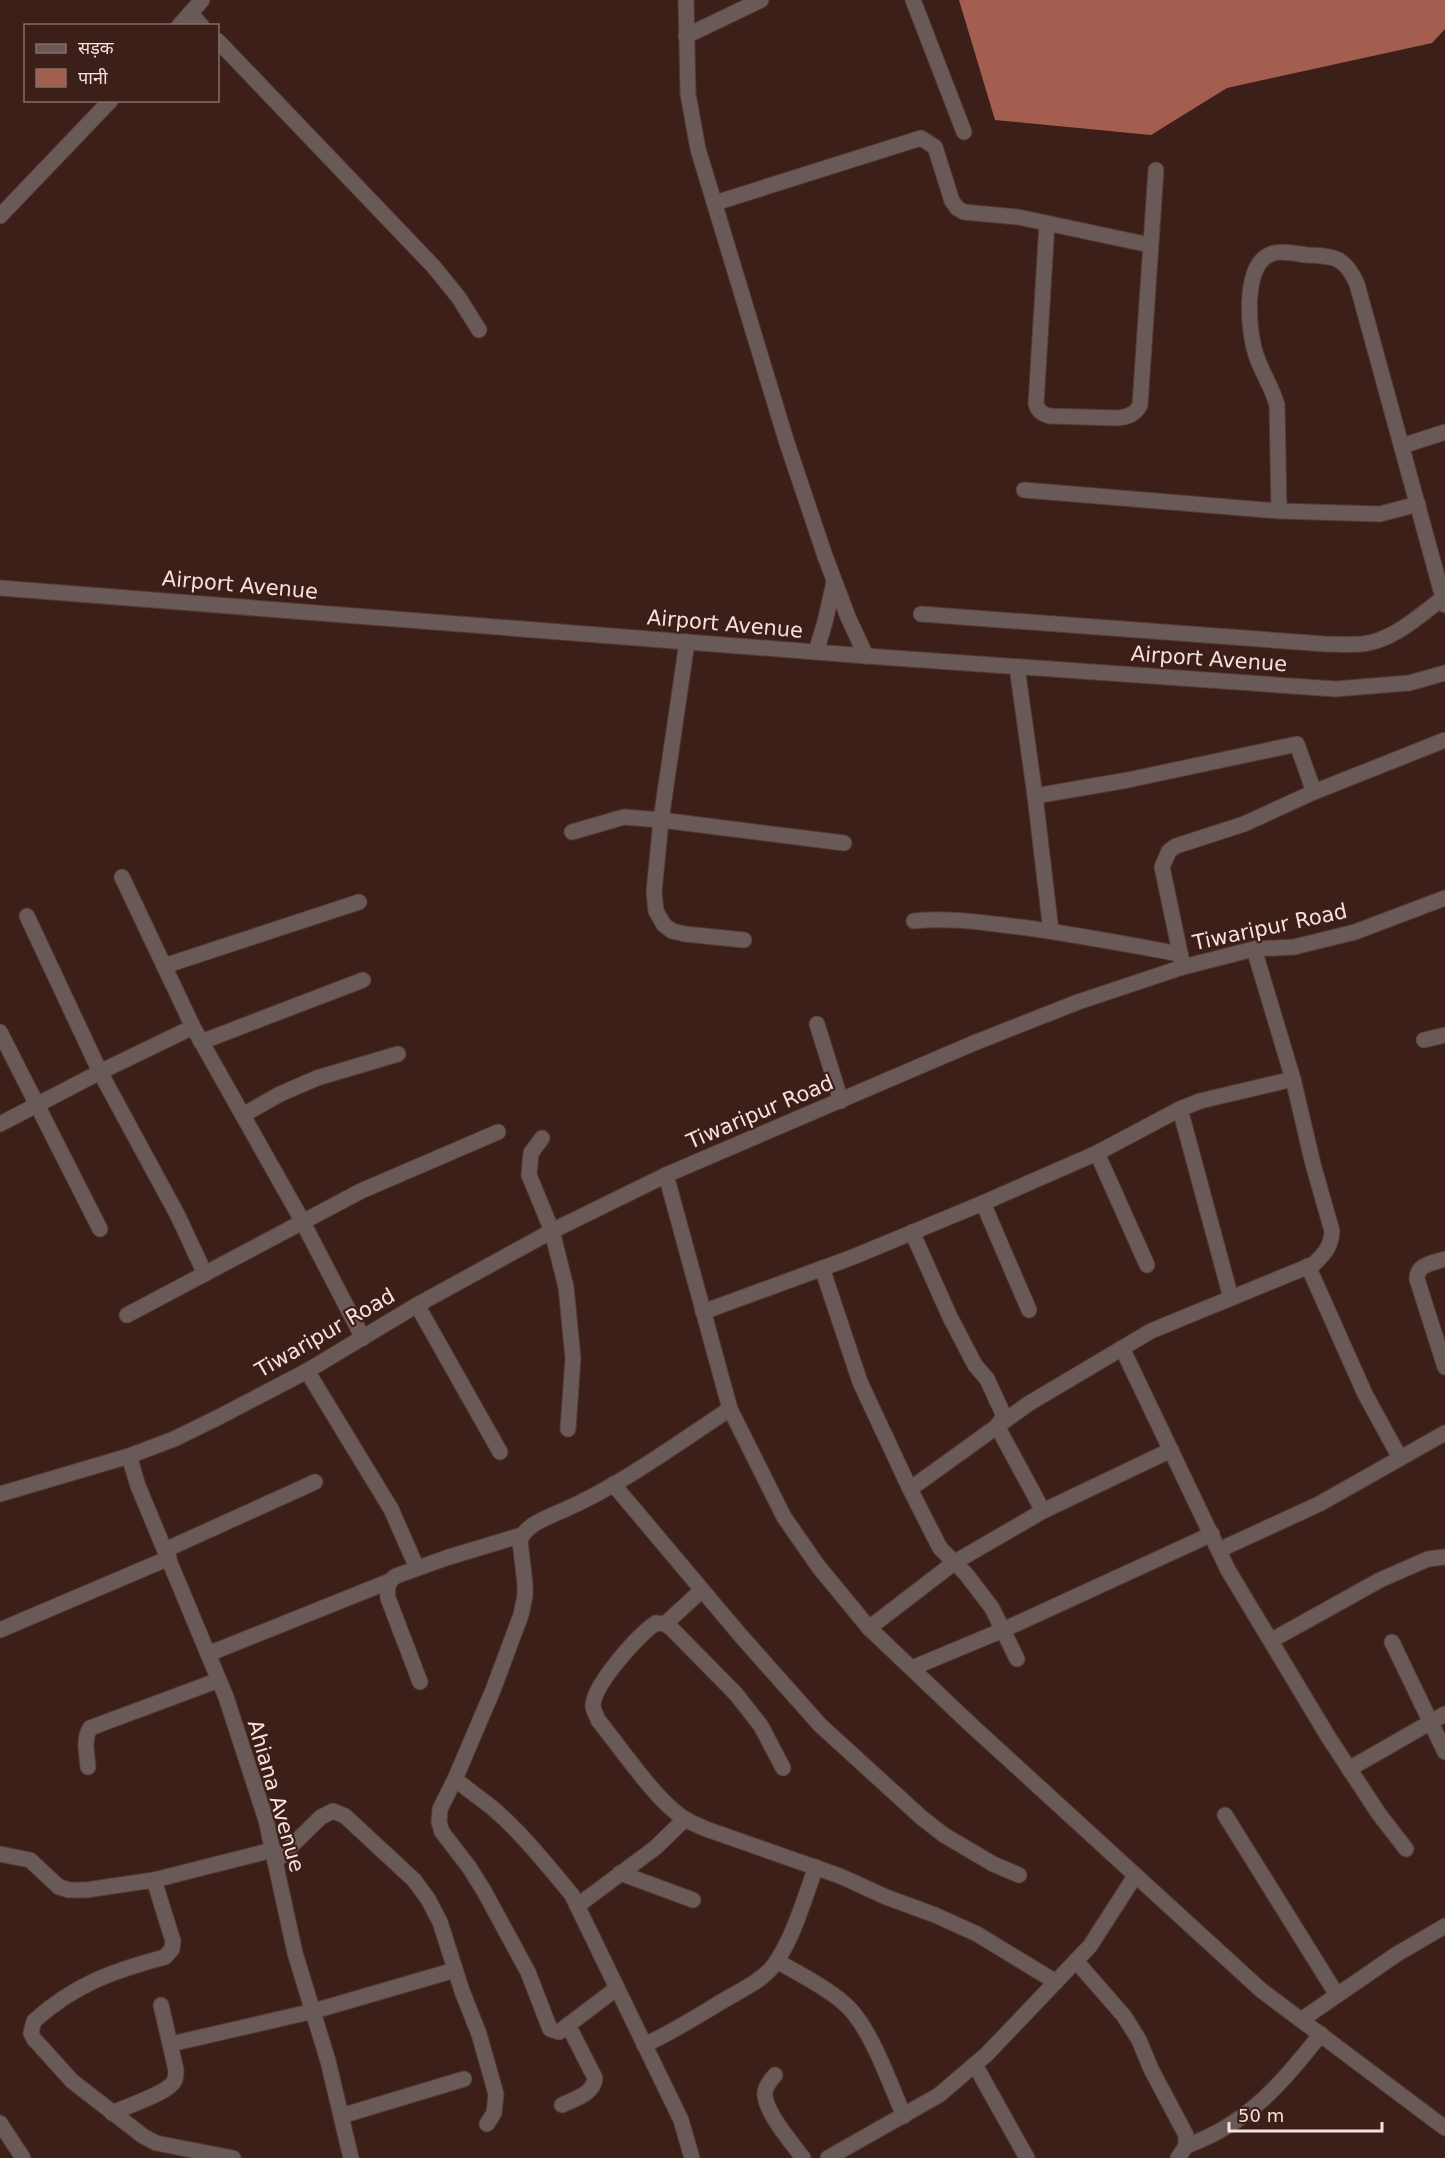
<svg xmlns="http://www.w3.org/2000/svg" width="1445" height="2158" viewBox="0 0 1445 2158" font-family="'DejaVu Sans','Noto Sans Devanagari',sans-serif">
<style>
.water{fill:#a45e4f}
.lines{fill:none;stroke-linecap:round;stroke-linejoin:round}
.minor-casing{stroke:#563a33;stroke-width:17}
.minor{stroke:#6a5a57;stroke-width:15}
.labels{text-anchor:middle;stroke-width:4.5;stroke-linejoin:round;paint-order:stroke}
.street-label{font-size:21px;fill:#f6e1dc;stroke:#3c1f18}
</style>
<rect width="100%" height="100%" fill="#3c1f18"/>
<polygon class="water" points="959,0 1445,0 1445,29 1432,43 1227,88 1151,135 995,120"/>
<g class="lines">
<defs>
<g id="minor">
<polyline points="686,0 688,94 698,149 786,440 825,556 848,617 866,656"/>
<polyline points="913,0 964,132"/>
<polyline points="190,13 202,26"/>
<polyline points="179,26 202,0"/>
<polyline points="686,36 761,0"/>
<polyline points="218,41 434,267 459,298 479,330"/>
<polyline points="715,203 921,138 935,147 952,201 957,208 964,212 1018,217 1150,245"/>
<polyline points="0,216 111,100"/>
<path d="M 1047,223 L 1036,404 C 1039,412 1042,414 1050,416 L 1117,418 C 1127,417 1135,415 1140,405 L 1156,170"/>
<polyline points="1402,446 1445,432"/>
<polyline points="1024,490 1279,511 1380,514 1418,504"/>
<path d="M 1279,511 L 1277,405 C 1272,387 1262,373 1256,355 C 1248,331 1242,265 1271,254 C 1280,250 1297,254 1307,255 C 1335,256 1345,257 1357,284 L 1445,605"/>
<polyline points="0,588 866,656 1335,689 1409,683 1445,673"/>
<path d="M 921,614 L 1325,644 C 1337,644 1350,645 1362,644 C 1393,641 1420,615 1443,598"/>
<polyline points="687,642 661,820 654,892 656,911 664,925 672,931 685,934 744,940"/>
<polyline points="816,652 825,622 834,582"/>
<polyline points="1017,667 1035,796 1051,931"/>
<polyline points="1035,796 1128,780 1297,744 1314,792"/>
<polyline points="572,832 624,817 661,820 844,843"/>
<polyline points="122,877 193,1027 299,1215 363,1338"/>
<polyline points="27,916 100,1072 178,1216 205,1274"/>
<path d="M 914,921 C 949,917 985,923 1020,927 C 1073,934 1126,944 1180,954"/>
<polyline points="164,966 359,902"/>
<polyline points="1183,967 1162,867 1169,851 1176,846 1244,824 1314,792 1445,740"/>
<polyline points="817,1024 841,1101"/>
<polyline points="0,1032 100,1229"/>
<polyline points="1424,1040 1445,1035"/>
<polyline points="201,1042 363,980"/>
<polyline points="1180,1109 1231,1298"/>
<polyline points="243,1115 280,1094 317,1078 398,1054"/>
<polyline points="0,1124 100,1072 193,1027"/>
<polyline points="542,1138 531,1153 529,1175 552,1231 566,1287 573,1358 568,1429"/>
<polyline points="1097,1153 1147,1265"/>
<path d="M 666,1175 L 730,1409 C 676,1444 623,1484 564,1510 C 549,1517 525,1524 520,1541 L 525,1584 L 525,1596 L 521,1615 L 493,1690 L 455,1779 C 468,1790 483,1800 496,1811 C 524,1836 548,1866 572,1895 L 681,2120 L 692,2158"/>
<polyline points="983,1203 1029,1310"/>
<polyline points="912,1232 950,1317 975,1365 987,1379 1004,1416 997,1426 1043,1511"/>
<path d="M 1445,1259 C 1433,1263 1417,1264 1417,1279 L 1445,1367"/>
<polyline points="1308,1266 1365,1394 1400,1458"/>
<polyline points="822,1268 860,1382 910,1489 940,1548 966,1574 992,1608 1017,1659"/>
<polyline points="417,1305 500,1452"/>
<polyline points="703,1312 853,1257 983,1203 1097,1153 1180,1109 1200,1101 1293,1079"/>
<polyline points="127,1315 361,1191 498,1132"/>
<polyline points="1122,1348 1228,1570 1329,1738 1379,1814 1406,1849"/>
<polyline points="307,1371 391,1509 417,1568"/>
<polyline points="730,1409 784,1517 818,1566 869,1628 969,1723 1261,1990 1445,2128"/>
<polyline points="129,1456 138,1486 226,1697 266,1820 295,1953 328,2061 351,2158"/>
<polyline points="613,1484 741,1636 820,1725 922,1818 944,1835 993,1864 1019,1875"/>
<path d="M 910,1489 L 1028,1404 L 1151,1331 L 1314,1264 C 1325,1253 1331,1247 1332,1231 L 1313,1164 L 1293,1079 L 1254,949"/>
<polyline points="0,1494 129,1456 174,1439 219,1417 307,1371 417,1305 552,1231 666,1175 974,1043 1078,1002 1183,967 1254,949 1294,947 1355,932 1445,898"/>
<polyline points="165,1550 315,1482"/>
<polyline points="1219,1550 1319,1504 1445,1433"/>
<polyline points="665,1624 702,1590"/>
<polyline points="869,1628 955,1562 1043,1511 1171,1450"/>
<polyline points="0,1630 169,1558"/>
<polyline points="1272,1640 1380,1580 1428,1559 1445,1557"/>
<polyline points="1392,1642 1445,1752"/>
<polyline points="208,1654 390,1581"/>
<polyline points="912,1668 1003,1630 1212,1534"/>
<path d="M 420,1682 L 388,1598 C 387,1588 387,1582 396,1576 L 446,1558 L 522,1535"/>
<path d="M 88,1767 C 87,1753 83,1740 90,1728 L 219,1680"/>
<path d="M 783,1768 L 761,1726 L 736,1694 L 672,1629 L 665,1624 L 656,1623 C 639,1634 593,1685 593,1706 C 593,1710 597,1716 598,1720 C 621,1748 656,1801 685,1819 C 692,1823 699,1826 706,1829 L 840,1876 L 886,1897 L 935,1915 L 977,1934 L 1056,1982"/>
<polyline points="1349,1769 1445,1714"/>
<polyline points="455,1779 440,1809 439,1822 442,1832 469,1867 484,1891 528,1972 550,2029 559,2032 617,1988"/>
<polyline points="1225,1815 1337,1995"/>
<polyline points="0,1854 30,1860 59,1887 69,1890 86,1890 154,1880 273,1850"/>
<polyline points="275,1862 321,1817 333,1811 345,1816 414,1880 428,1899 440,1922 462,1991 479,2034 496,2094 494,2113 487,2124"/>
<polyline points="620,1873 693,1900"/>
<path d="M 154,1880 L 173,1941 L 172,1949 L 165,1957 C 113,1971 75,1984 34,2021 L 31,2033 L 34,2039 L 72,2081 L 143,2136 L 156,2143 L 233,2158"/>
<polyline points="577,1906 655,1848 685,1819"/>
<path d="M 777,1961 C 799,1974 832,1990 850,2009 C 873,2034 890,2084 904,2116"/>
<polyline points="1076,1961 1124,2016 1139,2040 1151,2069 1186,2135 1186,2146 1178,2158"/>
<polyline points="1301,2020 1397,1954 1445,1926"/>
<polyline points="171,2044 314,2011 455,1970"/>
<path d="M 644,2045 C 671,2033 696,2017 721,2002 C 739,1991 761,1982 774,1965 C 794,1937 804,1899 816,1867"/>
<polyline points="975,2065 1027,2158"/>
<path d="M 775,2075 C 771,2080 766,2085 765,2092 C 763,2110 792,2143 803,2158"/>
<path d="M 562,2105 C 574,2099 594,2094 595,2078 L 568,2025"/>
<path d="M 112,2113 C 125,2107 164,2094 172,2084 C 176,2080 176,2075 176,2070 L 161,2005"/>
<polyline points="341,2116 464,2079"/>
<polyline points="0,2123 23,2158"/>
<path d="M 1186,2146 C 1248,2124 1281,2084 1321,2034"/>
<polyline points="828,2158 939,2095 987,2054 1090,1946 1135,1876"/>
</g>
</defs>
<use href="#minor" class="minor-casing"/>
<use href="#minor" class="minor"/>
</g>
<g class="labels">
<g class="street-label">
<text transform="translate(240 585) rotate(5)" y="7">Airport Avenue</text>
<text transform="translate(725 624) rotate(5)" y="7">Airport Avenue</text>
<text transform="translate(1209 659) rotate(4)" y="7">Airport Avenue</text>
<text transform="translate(1270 927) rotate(-12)" y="7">Tiwaripur Road</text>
<text transform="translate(760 1112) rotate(-23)" y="7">Tiwaripur Road</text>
<text transform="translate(325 1333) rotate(-30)" y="7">Tiwaripur Road</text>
<text transform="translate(276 1796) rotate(74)" y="7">Ahiana Avenue</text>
</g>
</g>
<rect x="24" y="24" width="195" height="78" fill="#3c1f18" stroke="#866d66" stroke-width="1.5"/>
<rect x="36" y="44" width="30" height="9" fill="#6a5a57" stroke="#866d66" stroke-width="1.5"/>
<text x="78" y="54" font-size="18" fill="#f6e1dc">सड़क</text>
<rect x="36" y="69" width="30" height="18" fill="#a45e4f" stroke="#866d66" stroke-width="1.5"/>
<text x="78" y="84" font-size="18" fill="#f6e1dc">पानी</text>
<path d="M1229 2122v9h153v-9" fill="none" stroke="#f6e1dc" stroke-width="3"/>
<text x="1238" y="2122" font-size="18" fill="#f6e1dc" stroke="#3c1f18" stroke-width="4.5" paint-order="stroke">50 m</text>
</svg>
